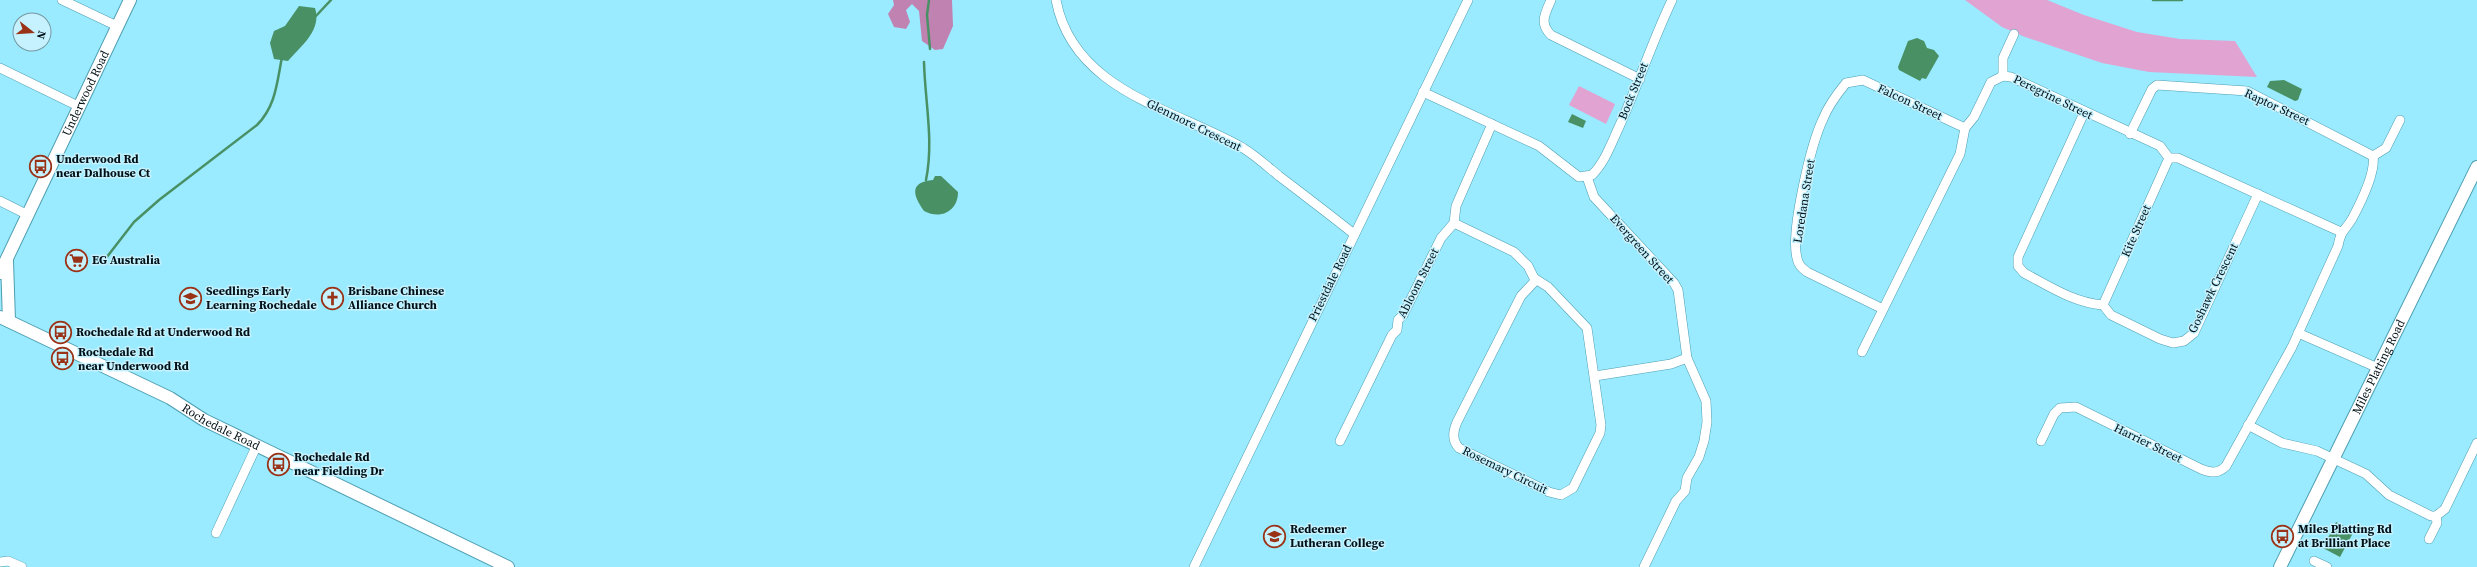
<svg xmlns="http://www.w3.org/2000/svg" width="2477" height="567" viewBox="0 0 2477 567" font-family="'Source Serif 4',serif">
<style>
.green{fill:#e0a3d2}
.forest{fill:#c082b1}
.water{fill:#499065}
.lines{fill:none;stroke-linecap:round;stroke-linejoin:round}
.stream{stroke:#499065;stroke-width:2.5}
.street-casing{stroke:#4e9eb1;stroke-width:10}
.secondary-casing{stroke:#4e9eb1;stroke-width:14}
.street{stroke:#fff;stroke-width:9}
.secondary{stroke:#fff;stroke-width:12}
.labels{text-anchor:middle;stroke-width:3;stroke-linejoin:round;paint-order:stroke}
.street-label{font-size:12px;fill:#001016;stroke:#c5f2fe}
.poi-label{font-size:12px;font-weight:bold;fill:#001016;stroke:#c5f2fe;text-anchor:start}
</style>
<rect width="100%" height="100%" fill="#9aebff"/>
<g class="green">
<polygon points="1965,0 2047,0 2084,15 2137,32 2180,39 2235,41 2257,77 2149,72 2102,63 2025,37 2002,27"/>
<polygon points="1579,86 1615,104 1606,124 1569,105"/>
</g>
<polygon class="forest" points="893,0 952,0 953,26 943,49 935,50 922,41 919,11 912,4 906,10 910,22 906,29 894,27 888,14 894,5"/>
<g class="water">
<path d="M 299,6 L 315,8 C 322,30 302,45 288,61 L 274,59 L 270,43 L 274,31 L 285,26 Z"/>
<polygon points="1917,38 1924,41 1927,48 1934,50 1939,56 1926,79 1922,78 1920,81 1899,70 1898,67 1908,41"/>
<polygon points="2284,80 2302,89 2298,100 2295,101 2267,87 2270,81"/>
<polygon points="1572,114 1586,121 1583,128 1568,122"/>
<path d="M 935,176 L 941,176 L 958,192 C 958,211 941,220 924,211 C 912,194 910,182 933,180 Z"/>
<polygon points="2336,522 2354,531 2340,557 2323,548"/>
</g>
<g class="lines">
<g class="stream">
<polyline points="929,0 927,15 930,49"/>
<polyline points="2153,0 2182,0"/>
<polyline points="315,17 331,0"/>
<path d="M 924,62 C 925,102 934,141 926,180"/>
<path d="M 103,262 L 134,222 L 159,200 L 257,125 C 276,106 277,82 282,57"/>
</g>
<defs>
<g id="street">
<polyline points="62,0 117,26"/>
<path d="M 1056,0 C 1073,91 1175,109 1243,148 C 1256,156 1268,167 1279,176 C 1304,195 1329,214 1354,234"/>
<path d="M 1551,0 C 1545,14 1539,23 1551,35 L 1640,79"/>
<polyline points="0,68 78,106"/>
<polyline points="2003,76 2003,58 2014,34"/>
<path d="M 1423,92 L 1539,146 L 1579,177 L 1592,175 C 1605,162 1611,144 1619,127 C 1638,85 1652,42 1672,0"/>
<path d="M 2084,113 L 2018,257 L 2018,266 L 2024,273 C 2049,286 2074,303 2103,305 L 2111,315 L 2160,339 L 2173,343 L 2184,341 L 2194,333 L 2258,194"/>
<polyline points="2130,134 2152,89 2157,85 2247,91 2373,156"/>
<polyline points="2373,156 2386,148 2400,120"/>
<polyline points="1587,177 1594,197 1674,283 1678,290 1687,358 1706,401 1707,422 1704,441 1699,457 1687,478 1685,491 1676,501 1644,567"/>
<polyline points="0,201 28,215"/>
<path d="M 1454,223 L 1514,252 L 1528,266 L 1534,278 L 1548,287 L 1587,328 L 1601,425 L 1600,433 L 1573,488 L 1561,495 L 1549,492 L 1459,448 C 1452,441 1453,431 1457,422 L 1521,296 L 1536,280"/>
<polyline points="2103,305 2169,158"/>
<path d="M 1883,309 L 1807,272 C 1802,268 1798,265 1797,258 C 1790,232 1811,144 1823,119 C 1828,106 1837,94 1846,83 L 1863,80 L 1965,128"/>
<polyline points="2298,333 2378,368"/>
<polyline points="1862,352 1960,154 1965,128 1974,117 1991,82 2003,76 2011,77 2160,146 2169,158 2178,158 2341,232"/>
<polyline points="1595,376 1671,364 1687,358"/>
<polyline points="2248,425 2282,443 2317,451 2366,474 2389,495 2431,516 2436,516 2445,509 2477,443"/>
<polyline points="1340,441 1392,335 1397,330 1398,320 1403,315 1441,238 1454,223 1456,206 1492,124"/>
<path d="M 2041,441 L 2054,414 L 2060,408 L 2076,407 L 2201,469 C 2211,473 2218,474 2226,466 L 2292,347 L 2338,246 C 2341,230 2344,232 2352,219 C 2360,204 2376,173 2373,156"/>
<polyline points="216,533 257,445"/>
<polyline points="2429,539 2437,523 2436,516"/>
<polyline points="2314,561 2327,567"/>
<polyline points="0,562 8,561 22,567"/>
<polyline points="1194,567 1468,0"/>
</g>
<g id="secondary">
<polyline points="7,261 9,321"/>
<path id="s1" d="M 0,273 L 130,0"/>
<path id="s2" d="M 0,317 L 170,398 L 204,420 L 508,567"/>
<path id="s3" d="M 2280,567 L 2477,167"/>
</g>
</defs>
<use href="#street" class="street-casing"/>
<use href="#secondary" class="secondary-casing"/>
<use href="#street" class="street"/>
<use href="#secondary" class="secondary"/>
</g>
<defs>
<symbol id="bus-ring" viewBox="-11 -11 22 22"><circle r="9.5" fill="#c5f2fe" stroke="#9a3217" stroke-width="1.5"/><path d="M-5-6H5V4H4V6H2V4H-2V6H-4V4H-5ZM-3.5-4V0h7V-4ZM-3.5 1.2v1.5H-2V1.2ZM2 1.2v1.5H3.5V1.2Z" fill="#9a3217"/></symbol>
<symbol id="supermarket-ring" viewBox="-11 -11 22 22"><circle r="9.5" fill="#c5f2fe" stroke="#9a3217" stroke-width="1.5"/><path d="M-6-5.5h2.5l.6 2H6L4.5 2H-2.5L-4.4-4H-6ZM-1.5 3.2a1.3 1.3 0 1 0 .1 0ZM3 3.2a1.3 1.3 0 1 0 .1 0Z" fill="#9a3217"/></symbol>
<symbol id="school-ring" viewBox="-11 -11 22 22"><circle r="9.5" fill="#c5f2fe" stroke="#9a3217" stroke-width="1.5"/><path d="M0-5L7-2L0 1L-7-2ZM-4 1L0 2.5L4 1V4Q0 6-4 4Z" fill="#9a3217"/></symbol>
<symbol id="church-ring" viewBox="-11 -11 22 22"><circle r="9.5" fill="#c5f2fe" stroke="#9a3217" stroke-width="1.5"/><path d="M-1.2-6h2.4v3.5h3.3v2.4h-3.3V6h-2.4V-.1h-3.3v-2.4h3.3Z" fill="#9a3217"/></symbol>
</defs>
<g fill-rule="evenodd">
<use href="#bus-ring" x="28" y="154" width="25" height="25"/>
<use href="#supermarket-ring" x="64" y="248" width="25" height="25"/>
<use href="#school-ring" x="178" y="286" width="25" height="25"/>
<use href="#church-ring" x="320" y="286" width="25" height="25"/>
<use href="#bus-ring" x="48" y="320" width="25" height="25"/>
<use href="#bus-ring" x="50" y="346" width="25" height="25"/>
<use href="#bus-ring" x="266" y="452" width="25" height="25"/>
<use href="#school-ring" x="1262" y="524" width="25" height="25"/>
<use href="#bus-ring" x="2270" y="524" width="25" height="25"/>
</g>
<g class="labels">
<g class="street-label">
<text transform="translate(1633 91) rotate(-68)" y="4">Bock Street</text>
<text dy="4" stroke="none"><textPath href="#s1" startOffset="199">Underwood Road</textPath></text>
<text transform="translate(2053 97) rotate(26)" y="4">Peregrine Street</text>
<text transform="translate(1910 102) rotate(25)" y="4">Falcon Street</text>
<text transform="translate(2277 107) rotate(25)" y="4">Raptor Street</text>
<text transform="translate(1194 125) rotate(26)" y="4">Glenmore Crescent</text>
<text transform="translate(1804 201) rotate(-81)" y="4">Loredana Street</text>
<text transform="translate(2136 231) rotate(-66)" y="4">Kite Street</text>
<text transform="translate(1642 249) rotate(48)" y="4">Evergreen Street</text>
<text transform="translate(1330 283) rotate(-64)" y="4">Priestdale Road</text>
<text transform="translate(1418 283) rotate(-63)" y="4">Abloom Street</text>
<text transform="translate(2213 288) rotate(-64)" y="4">Goshawk Crescent</text>
<text dy="4" stroke="none"><textPath href="#s3" startOffset="223">Miles Platting Road</textPath></text>
<text dy="4" stroke="none"><textPath href="#s2" startOffset="247">Rochedale Road</textPath></text>
<text transform="translate(2148 443) rotate(26)" y="4">Harrier Street</text>
<text transform="translate(1505 470) rotate(26)" y="4">Rosemary Circuit</text>
</g>
<g class="poi-label">
<text x="56" y="163">Underwood Rd<tspan x="56" dy="14">near Dalhouse Ct</tspan></text>
<text x="92" y="264">EG Australia</text>
<text x="206" y="295">Seedlings Early<tspan x="206" dy="14">Learning Rochedale</tspan></text>
<text x="348" y="295">Brisbane Chinese<tspan x="348" dy="14">Alliance Church</tspan></text>
<text x="76" y="336">Rochedale Rd at Underwood Rd</text>
<text x="78" y="356">Rochedale Rd<tspan x="78" dy="14">near Underwood Rd</tspan></text>
<text x="294" y="461">Rochedale Rd<tspan x="294" dy="14">near Fielding Dr</tspan></text>
<text x="1290" y="533">Redeemer<tspan x="1290" dy="14">Lutheran College</tspan></text>
<text x="2298" y="533">Miles Platting Rd<tspan x="2298" dy="14">at Brilliant Place</tspan></text>
</g>
</g>
<g transform="translate(32 32) rotate(107)"><circle r="19" fill="#c5f2fe" stroke="#7698a1"/>
<path d="M0-3L7 15L0 10L-7 15Z" fill="#9a3217"/>
<text y="-6" font-size="11" font-weight="bold" text-anchor="middle" fill="#001016">N</text>
</g>
</svg>
